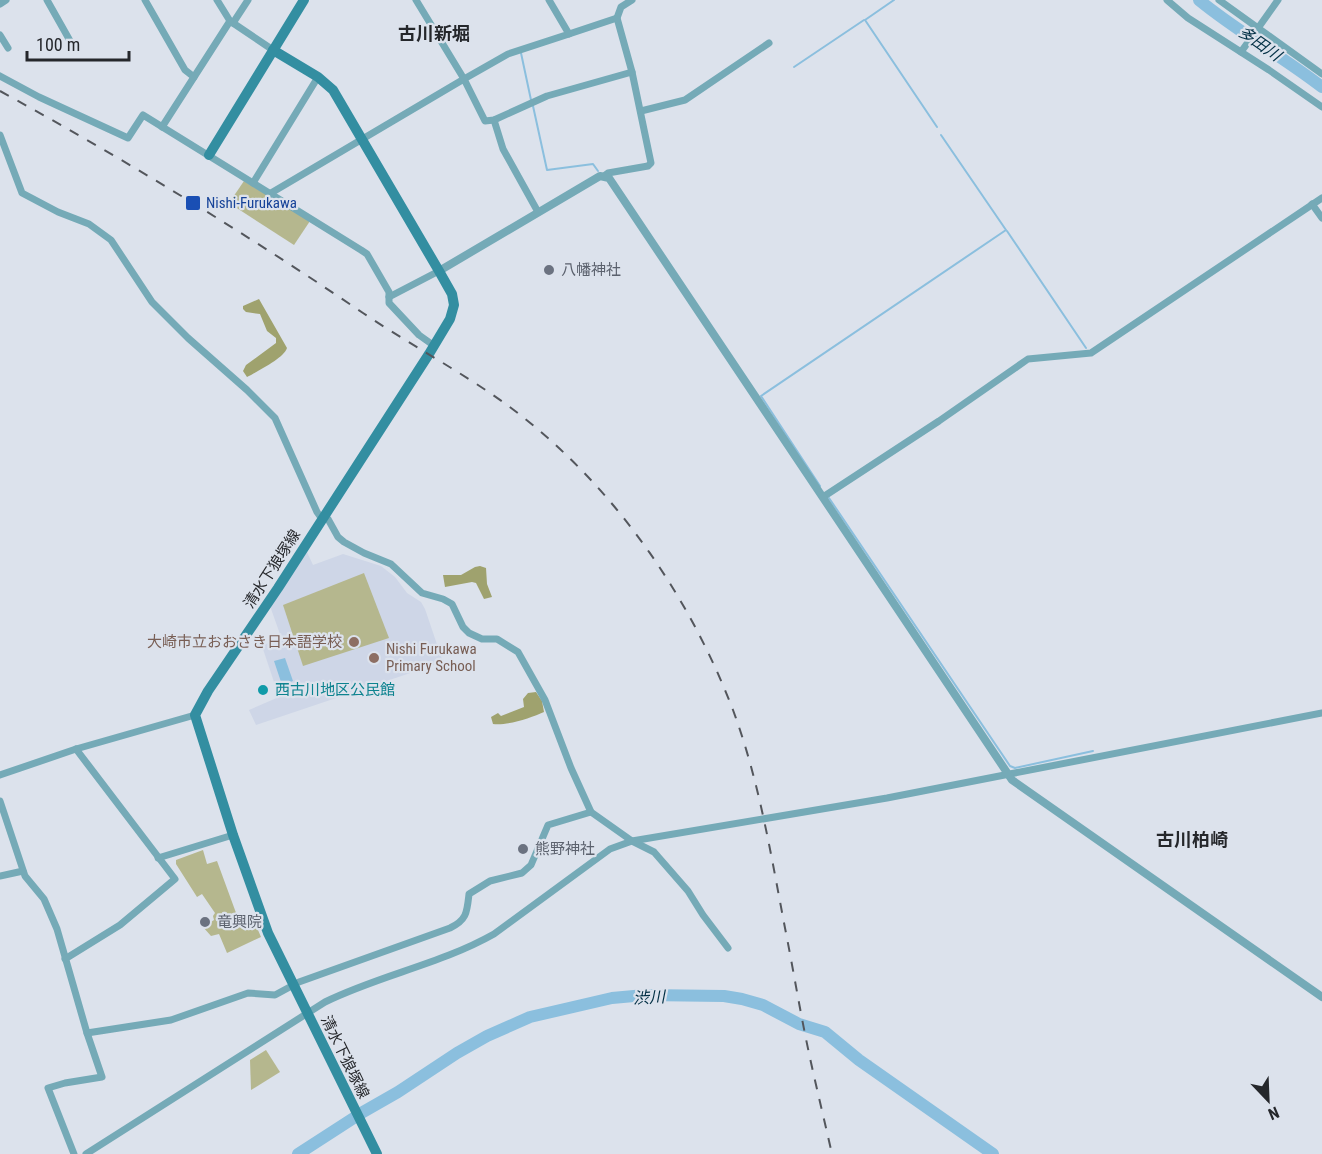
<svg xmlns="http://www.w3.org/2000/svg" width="1322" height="1154" viewBox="0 0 1322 1154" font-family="'Roboto Condensed','Noto Sans JP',sans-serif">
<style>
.built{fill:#ced6e7}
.green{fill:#b5b78e}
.forest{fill:#9fa26e}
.water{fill:#8bbfde}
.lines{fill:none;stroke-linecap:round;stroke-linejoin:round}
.stream{stroke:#8bbfde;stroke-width:2}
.river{stroke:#8bbfde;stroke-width:12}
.minor{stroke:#75aab7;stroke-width:7}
.tertiary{stroke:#75aab7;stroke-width:8}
.secondary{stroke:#338ea1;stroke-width:10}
.rail{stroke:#53565c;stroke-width:2;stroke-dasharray:10 10;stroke-linecap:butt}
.transit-dot{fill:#1a4fb4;stroke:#dce2ec;stroke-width:2}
.worship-dot{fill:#6b7280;stroke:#dce2ec;stroke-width:2}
.education-dot{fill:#8d6e63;stroke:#dce2ec;stroke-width:2}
.culture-dot{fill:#0f9aa8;stroke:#dce2ec;stroke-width:2}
.labels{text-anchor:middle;stroke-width:4.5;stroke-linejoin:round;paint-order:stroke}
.transit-label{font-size:15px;fill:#164399;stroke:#dce2ec;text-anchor:start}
.worship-label{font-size:15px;fill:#5b616d;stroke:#dce2ec;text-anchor:start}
.street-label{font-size:15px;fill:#25272b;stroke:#dce2ec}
.education-label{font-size:15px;fill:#785e54;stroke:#dce2ec;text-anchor:end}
.culture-label{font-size:15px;fill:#0d838f;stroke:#dce2ec;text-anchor:start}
.water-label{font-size:16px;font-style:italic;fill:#002e43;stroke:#dce2ec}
.quarter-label{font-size:18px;font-weight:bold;fill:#25272b;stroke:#dce2ec}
</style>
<rect width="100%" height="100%" fill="#dce2ec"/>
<polygon class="built" points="307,552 313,565 343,554 381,566 395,577 407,593 421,602 425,609 443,662 256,725 249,710 279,697 262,646 281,637 270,606"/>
<g class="green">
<polygon points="244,181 310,221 294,245 229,203"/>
<polygon points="364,573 389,638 303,666 283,605"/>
<polygon points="203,850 207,864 217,861 239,921 252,916 261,937 227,953 219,934 211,936 203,927 214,920 213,916 215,913 202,894 197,897 176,864 176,860"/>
<polygon points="266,1050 280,1072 251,1090 250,1060"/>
</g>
<g class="forest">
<path d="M 259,299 L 287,348 C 284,358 258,371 247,377 L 243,371 L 246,365 L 276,343 L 276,338 L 267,331 L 260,314 L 246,312 L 243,309 L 243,306 Z"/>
<polygon points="480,566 486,568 487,584 492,597 484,599 476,583 472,582 445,587 443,575 461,575 475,567"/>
<path d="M 536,692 L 542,701 L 544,712 C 531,718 506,726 493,724 L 491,717 L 498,713 L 501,716 L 524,707 L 523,699 L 528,693 Z"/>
</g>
<polygon class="water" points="285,658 293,681 282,685 274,661"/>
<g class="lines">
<g class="stream">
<polyline points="894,0 865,20 937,127"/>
<polyline points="521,53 531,100"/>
<polyline points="794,67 864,20"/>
<polyline points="533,106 547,170 593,164 598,171"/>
<polyline points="1007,231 1086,348"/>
<polyline points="820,486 761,396 1006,230 941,135"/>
<polyline points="829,498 1010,766 1015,768 1093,751"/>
</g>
<g class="river">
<path d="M 1199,0 C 1238,32 1282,56 1322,87"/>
<polyline points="298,1154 363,1112 398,1092 457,1053 487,1036 530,1017 556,1011 612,998 645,995 724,996 742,999 763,1005 799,1024 825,1032 859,1060 993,1154"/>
</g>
<g class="minor">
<polyline points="47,0 69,39"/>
<polyline points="145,0 185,70 194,77"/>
<polyline points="217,0 230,21 273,50"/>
<polyline points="416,0 464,79 508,54 569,34 549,0"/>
<polyline points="1167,0 1188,18 1269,70 1322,107"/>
<polyline points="1219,0 1322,74"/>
<polyline points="0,4 6,0"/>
<polyline points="233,23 248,0"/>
<polyline points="569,34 617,18"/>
<polyline points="0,35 8,48"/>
<polyline points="1241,52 1278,0"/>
<polyline points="0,76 39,97 128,138 143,115 361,250 367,254 389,292 389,303 419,335 433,345"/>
<polyline points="641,111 685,100 769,43"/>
<polyline points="494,120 503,149 538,212"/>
<polyline points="162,127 230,21"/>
<polyline points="0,135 22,193 58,212 89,224 111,240 152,302 188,338 247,390 275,418 317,512 322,519 328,519 338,537 344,542 364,553 391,564 422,593 443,599 452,604 463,627 469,633 482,639 497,639 518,652 545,700 571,768 591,812 632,841 654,852 688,891 703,915 728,948"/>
<polyline points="604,176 608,173 648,166 651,163 632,72 617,18 621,7 632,0"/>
<polyline points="253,183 318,77"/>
<polyline points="271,193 464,79 485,121 494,120 547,96 632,72"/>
<polyline points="1312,204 1322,218"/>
<polyline points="389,297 439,271"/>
<polyline points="823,497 939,421 1028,359 1091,353 1322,198"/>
<polyline points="0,775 76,749 195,715"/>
<polyline points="0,801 25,876 44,899 57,929 87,1033 102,1077 65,1083 48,1088 74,1154"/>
<polyline points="158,858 233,835"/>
<polyline points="0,876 23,871"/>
<polyline points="65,959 120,925 175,879 76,749"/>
<path d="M 87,1033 L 171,1020 L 248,993 L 275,995 L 299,982 L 450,928 C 467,920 467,912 469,894 L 490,881 L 522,873 L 531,865 L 548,825 L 591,812"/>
<path d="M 86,1154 L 325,1002 C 380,975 441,964 494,934 L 610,849 L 632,841 L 887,798 L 1322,713"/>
</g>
<polyline class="tertiary" points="439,271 600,176 609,178 1012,780 1322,997"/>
<g class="secondary">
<polyline points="273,50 318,77 333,90 439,271 452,294 454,305 450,319 429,354 278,588 208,691 195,715 233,835 268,933 377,1154"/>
<polyline points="209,155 304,0"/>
</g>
<path class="rail" d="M 0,91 C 124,159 245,233 363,313 C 409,344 458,370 503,402 C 608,478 687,590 733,710 C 759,780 771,855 785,928 C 792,963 798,999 805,1034 C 813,1074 823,1114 832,1154"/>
</g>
<rect class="transit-dot" x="185" y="195" width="16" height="16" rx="3"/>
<g class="worship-dot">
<circle cx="549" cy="270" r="6"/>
<circle cx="523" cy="849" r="6"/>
<circle cx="205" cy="922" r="6"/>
</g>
<g class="education-dot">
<circle cx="354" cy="642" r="6"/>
<circle cx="374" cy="658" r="6"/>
</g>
<circle class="culture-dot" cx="263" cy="690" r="6"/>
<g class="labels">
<g class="transit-label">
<text x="206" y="208">Nishi-Furukawa</text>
</g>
<g class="worship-label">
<text x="561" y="275">八幡神社</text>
<text x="535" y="854">熊野神社</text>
<text x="217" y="927">竜興院</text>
</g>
<g class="street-label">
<text transform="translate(272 569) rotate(-57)" y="5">清水下狼塚線</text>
<text transform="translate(345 1057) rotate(64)" y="5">清水下狼塚線</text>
</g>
<g class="education-label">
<text x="342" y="647">大崎市立おおさき日本語学校</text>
<text x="386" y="654" text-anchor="start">Nishi Furukawa<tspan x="386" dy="17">Primary School</tspan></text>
</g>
<g class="culture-label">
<text x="275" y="695">西古川地区公民館</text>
</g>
<g class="water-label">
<text transform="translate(1260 43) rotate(35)" y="6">多田川</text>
<text transform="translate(649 997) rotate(-3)" y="6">渋川</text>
</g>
<g class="quarter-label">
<text x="434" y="40">古川新堀</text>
<text x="1192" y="846">古川柏崎</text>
</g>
</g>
<g transform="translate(1268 1100) rotate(157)" stroke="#dce2ec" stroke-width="4.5" paint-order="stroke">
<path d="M0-4.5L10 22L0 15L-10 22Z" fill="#25272b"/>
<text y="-9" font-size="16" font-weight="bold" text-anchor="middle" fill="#25272b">N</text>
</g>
<path d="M27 51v9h102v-9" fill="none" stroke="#25272b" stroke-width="3"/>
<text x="36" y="51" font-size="18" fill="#25272b" stroke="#dce2ec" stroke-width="4.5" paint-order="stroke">100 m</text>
</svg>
